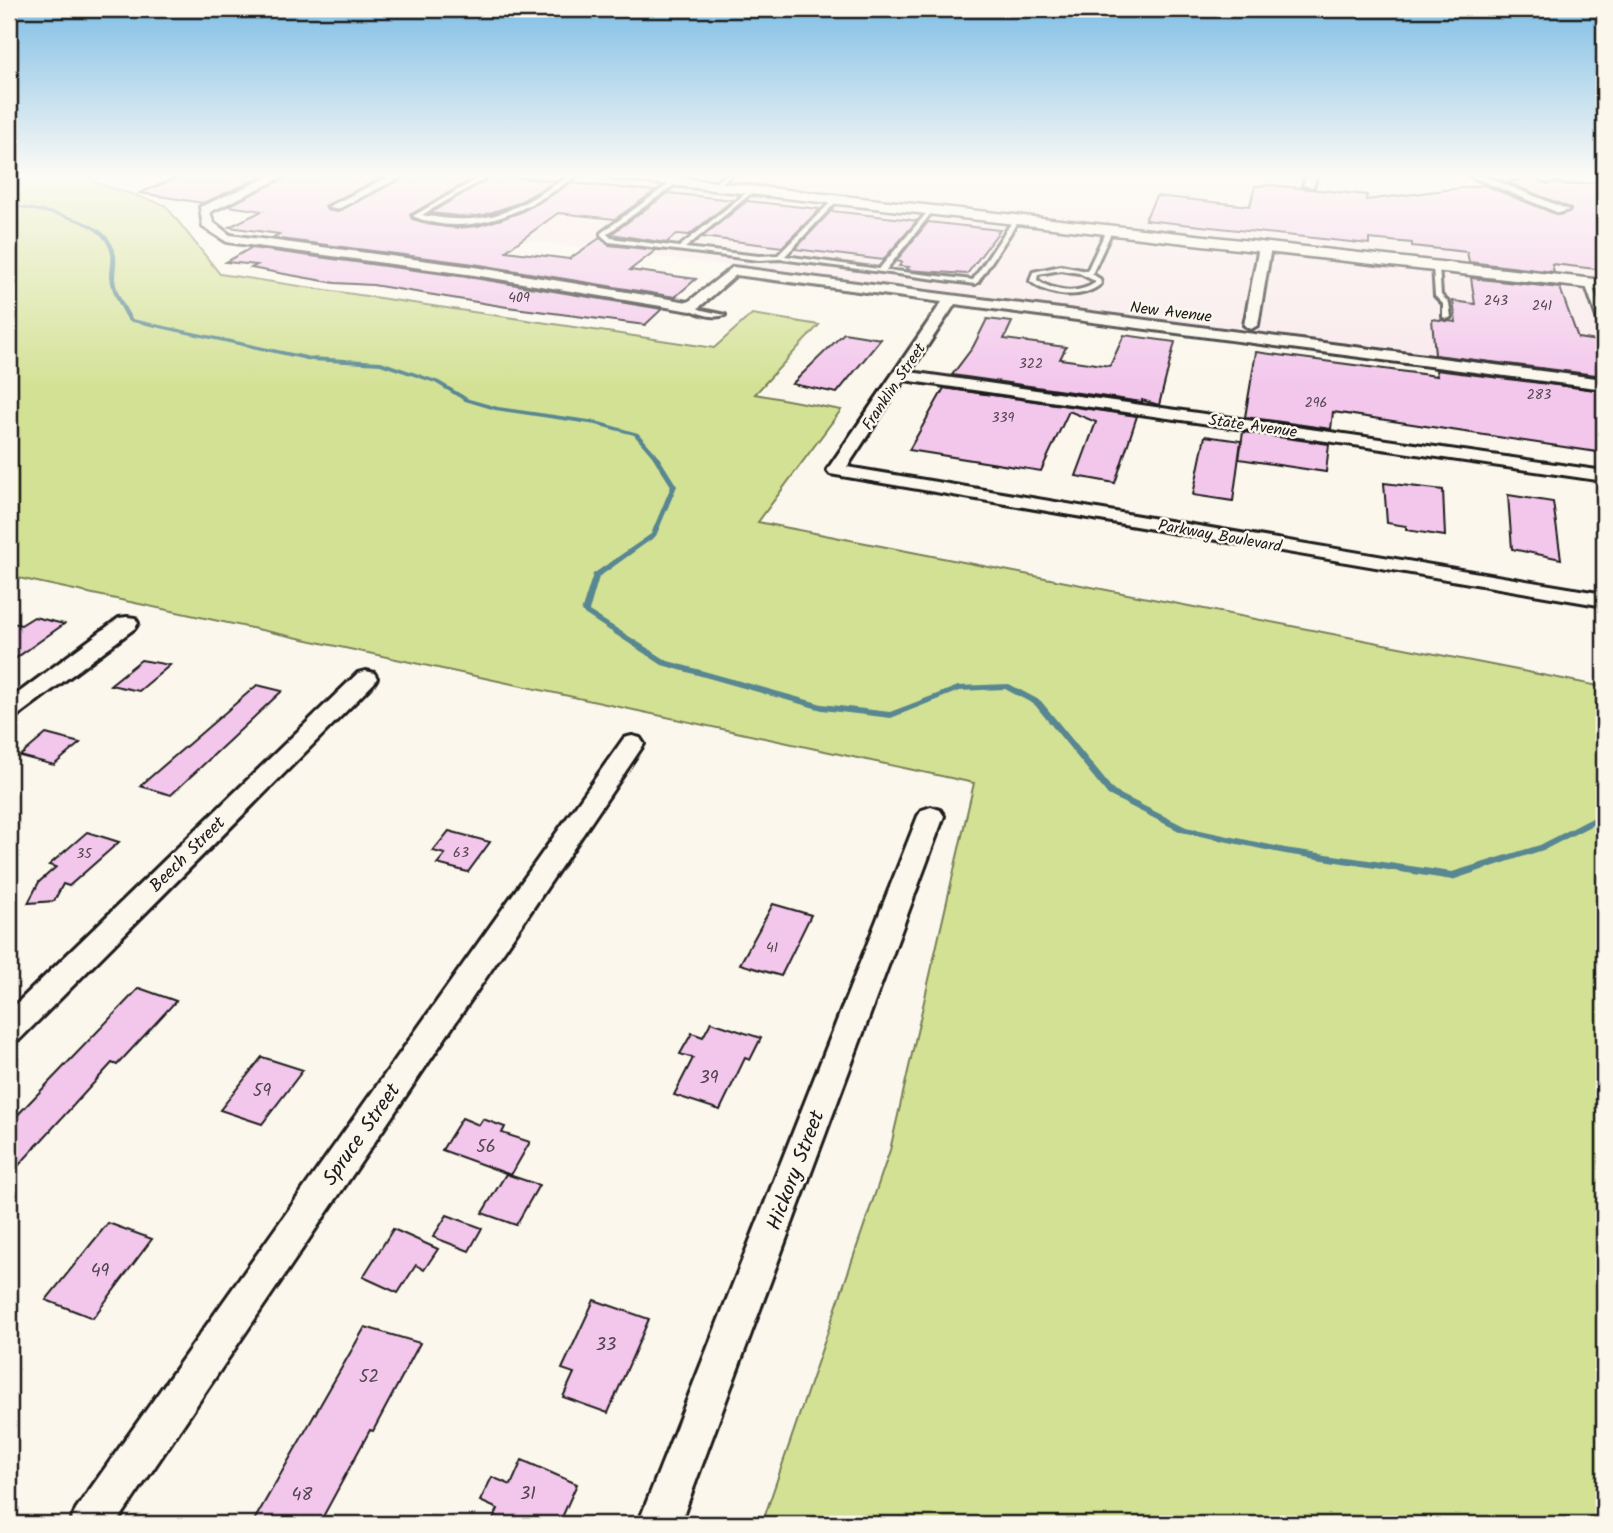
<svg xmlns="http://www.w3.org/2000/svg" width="1613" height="1533" viewBox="0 0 1613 1533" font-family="Kalam,sans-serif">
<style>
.built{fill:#f9e8ec}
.green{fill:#d3e194;stroke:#787e58;stroke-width:2}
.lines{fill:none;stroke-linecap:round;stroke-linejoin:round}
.stream{fill:#598792;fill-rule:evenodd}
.building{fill:#f3c6ec;stroke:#1c1c1c;stroke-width:2}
.lane-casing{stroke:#1c1c1c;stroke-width:6}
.street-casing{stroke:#1c1c1c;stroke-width:6}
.secondary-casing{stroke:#1c1c1c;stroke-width:5}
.lane{fill:#fbf7ec;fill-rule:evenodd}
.street{fill:#fbf7ec;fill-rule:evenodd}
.secondary{fill:#fbf7ec;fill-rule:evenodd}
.labels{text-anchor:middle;stroke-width:5;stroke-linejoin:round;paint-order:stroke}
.number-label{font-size:14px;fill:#524650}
.far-street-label{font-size:16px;fill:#1c1c1c;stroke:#fbf7ec}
.street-label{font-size:18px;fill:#1c1c1c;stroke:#fbf7ec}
.near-number-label{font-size:18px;fill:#524650}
.near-street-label{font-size:21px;fill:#1c1c1c;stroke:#fbf7ec}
</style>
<rect width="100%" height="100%" fill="#fbf7ec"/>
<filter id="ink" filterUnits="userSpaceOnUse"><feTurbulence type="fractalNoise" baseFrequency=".0143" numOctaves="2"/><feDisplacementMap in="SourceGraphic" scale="14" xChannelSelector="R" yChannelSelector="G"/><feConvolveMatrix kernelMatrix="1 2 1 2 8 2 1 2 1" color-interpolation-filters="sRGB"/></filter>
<g filter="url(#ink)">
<polygon class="built" points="286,175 1187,175 1604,218 1604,376 221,202"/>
<polygon class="green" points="9,175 91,175 94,182 165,205 220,274 714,348 752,314 819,325 755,394 841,410 758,522 1604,687 1604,1524 762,1524 890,1150 974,783 9,576"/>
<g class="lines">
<path class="stream" d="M 9,203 C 41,212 111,214 116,256 C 117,263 115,271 115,278 C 116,293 125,306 132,319 L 311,357 L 381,361 L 439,381 L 469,399 L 498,407 L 596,421 L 638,433 L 657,454 L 677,486 L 656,536 L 599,577 L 589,611 L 668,661 L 822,704 L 890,712 L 958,686 L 1009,684 L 1041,701 L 1114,791 L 1186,827 L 1285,848 L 1452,872 L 1540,845 L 1604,812 L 1604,819 L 1546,849 L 1452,880 L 1285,854 L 1181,832 L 1108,795 L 1035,705 L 1005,689 L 959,691 L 891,718 L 822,710 L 662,665 L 581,612 L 593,574 L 651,534 L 671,486 L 652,456 L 634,435 L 596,425 L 495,410 L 465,401 L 435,383 L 380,365 L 311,361 L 128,321 C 120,307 111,292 110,276 C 110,269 112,261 111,254 C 104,215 39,215 9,205 Z"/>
</g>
<g class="building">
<polygon points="182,175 267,175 203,203 140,193"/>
<polygon points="289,175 387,175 325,206 327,210 337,212 407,175 479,175 410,215 412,219 433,225 456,228 478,226 521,212 571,183 655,191 615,219 558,213 506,251 569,259 600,238 609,245 656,250 630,270 696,279 675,297 474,264 272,238 279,234 229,227 262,211 228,206"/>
<polygon points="493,175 556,181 516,204 484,215 467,217 430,213"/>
<polygon points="1534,178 1548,184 1558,182 1566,185 1604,181 1604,270 1552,264 1554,272 1469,262 1467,252 1412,246 1412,243 1369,239 1369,244 1145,220 1156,196 1250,206 1255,186 1271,185 1367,195 1366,200 1484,185 1558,215 1571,211 1570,208 1506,182"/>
<polygon points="668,193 733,200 689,235 677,234 666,243 611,234"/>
<polygon points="747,201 820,209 782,247 702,237"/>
<polygon points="831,211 904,219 917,221 883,260 795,249"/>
<polygon points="928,222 1000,230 967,274 906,270 909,267 899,266 902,262 896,261"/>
<polygon points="251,248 474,278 662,309 645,325 507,307 373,285 335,283 251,268 257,265 226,262"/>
<polygon points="1471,278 1560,288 1578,338 1604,342 1604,376 1435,355 1432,319 1456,322 1453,301 1475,304"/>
<polygon points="987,319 1012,322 1004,339 1066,347 1060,359 1110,366 1124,335 1175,342 1159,405 1142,400 1142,402 952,375 973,347"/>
<polygon points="844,333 881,339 837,393 792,384"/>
<polygon points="1256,352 1437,376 1436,370 1604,391 1604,453 1333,412 1331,429 1245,417"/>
<polygon points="944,388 1137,416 1115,483 1076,476 1096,422 1069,411 1041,471 909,450"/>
<polygon points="1243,432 1329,444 1326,472 1239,459"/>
<polygon points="1205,436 1241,441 1233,501 1193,495"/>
<polygon points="1384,483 1443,490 1445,536 1406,530 1406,526 1387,523"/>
<polygon points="1508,495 1553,502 1561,559 1512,549"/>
<polygon points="34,617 64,624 9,663 9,622 21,625"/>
<polygon points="141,660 170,665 139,691 110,685"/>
<polygon points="257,685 282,691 171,795 140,786"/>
<polygon points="46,734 80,743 54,765 20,756"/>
<polygon points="449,831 490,842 468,872 437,864 445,854 433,851"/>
<polygon points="87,832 119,842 69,886 63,884 54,901 28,903 39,882 56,867 49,865"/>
<polygon points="773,904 811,915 781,976 740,964"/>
<polygon points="139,988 176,1001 117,1065 112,1063 9,1176 9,1124"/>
<polygon points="711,1022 761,1038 750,1060 745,1058 720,1110 674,1095 693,1058 680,1054 692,1033 703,1037"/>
<polygon points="262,1057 303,1070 262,1124 220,1110"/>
<polygon points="462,1118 479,1125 483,1119 505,1127 502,1133 530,1142 511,1175 442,1150"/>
<polygon points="506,1174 539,1185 516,1225 482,1213"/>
<polygon points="447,1215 482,1228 469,1251 433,1237"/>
<polygon points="108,1223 152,1239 93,1318 46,1300"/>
<polygon points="393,1229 438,1249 424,1270 416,1265 398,1293 363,1277"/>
<polygon points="594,1300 649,1319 608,1413 563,1397 574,1373 562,1369"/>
<polygon points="365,1327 420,1343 373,1431 370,1430 319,1524 252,1524"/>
<polygon points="522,1460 577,1484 559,1524 491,1524 498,1509 480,1501 492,1477 511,1485"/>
</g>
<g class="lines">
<defs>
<g id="lane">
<path d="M 484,175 L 491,175 L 422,215 C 492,228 513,210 571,175 L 577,175 C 532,209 469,241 413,216 Z"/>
<polygon points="726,175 732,175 716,187 712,187 712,185"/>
<polygon points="676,179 678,182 607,234 611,238 679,247 752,188 754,191 685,248 759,256 778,255 835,198 837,201 785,256 879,269 930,209 932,212 886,270 973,280 1014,219 1019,220 978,282 975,284 780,259 759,260 609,242 601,235 601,233"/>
<path d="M 1109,229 L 1112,231 L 1092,274 L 1100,279 L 1101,284 C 1082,300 1049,297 1030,281 L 1033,272 L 1061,266 L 1087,271 L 1106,231 ZM 1061,270 L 1079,273 L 1095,281 L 1095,283 C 1077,295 1054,292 1037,280 L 1038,274 Z"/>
<polygon points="1436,264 1439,266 1441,295 1449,303 1451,317 1447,319 1443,317 1443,304 1435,296 1433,266"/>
<polygon points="1588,281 1591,283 1604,317 1604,328 1600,326 1585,283"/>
<path d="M 691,305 L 702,310 L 725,315 C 714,319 697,314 687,307 Z"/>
</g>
<g id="street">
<polygon points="273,175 287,175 210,212 213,222 230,235 474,267 688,302 733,267 1604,379 1604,389 955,304 910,372 1604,471 1604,481 904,380 847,467 1604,594 1604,606 830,474 827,470 942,302 736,275 696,310 691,311 474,275 227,242 203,227 200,207"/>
<polygon points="392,175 405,175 338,209 328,207"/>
<polygon points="1307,175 1317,175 1313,187 1303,185"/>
<polygon points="1468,175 1482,175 1569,210 1559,213"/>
<polygon points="1265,243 1271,247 1258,325 1251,329 1244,325 1259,247"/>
<polygon points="127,617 135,618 138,623 135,628 17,716 9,718 9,700 119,618"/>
<polygon points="366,671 374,673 377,678 374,683 20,1039 9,1043 9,1011 358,673"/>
<polygon points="632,736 640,738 644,744 640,750 116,1524 70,1524 76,1509 624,738"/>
<polygon points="931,807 940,810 944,816 680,1524 638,1524 918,816 922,810"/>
</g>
<polygon id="secondary" points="608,175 653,175 1604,280 1604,290 615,179"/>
</defs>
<use href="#lane" class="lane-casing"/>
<use href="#street" class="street-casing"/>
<use href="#secondary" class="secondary-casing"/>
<use href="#lane" class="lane"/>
<use href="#street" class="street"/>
<use href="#secondary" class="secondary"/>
</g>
</g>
<linearGradient id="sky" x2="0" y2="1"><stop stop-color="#7fbee5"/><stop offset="0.45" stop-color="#fdfbf6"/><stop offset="1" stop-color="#fdfbf6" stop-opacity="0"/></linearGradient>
<rect width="1613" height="389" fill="url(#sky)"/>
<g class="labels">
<g class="number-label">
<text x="519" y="302">409</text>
<text x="1496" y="305">243</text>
<text x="1542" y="310">241</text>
<text x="1031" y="368">322</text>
<text x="1539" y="399">283</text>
<text x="1316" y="407">296</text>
<text x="1003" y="422">339</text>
<text x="461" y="857">63</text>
<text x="84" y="858">35</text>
<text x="772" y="952">41</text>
</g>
<g class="far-street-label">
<text transform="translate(1171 311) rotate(7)" y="6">New Avenue</text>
<text transform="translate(893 386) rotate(-56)" y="6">Franklin Street</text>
<text transform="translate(1253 425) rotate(8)" y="6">State Avenue</text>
<text transform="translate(1220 535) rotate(10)" y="6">Parkway Boulevard</text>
</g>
<g class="street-label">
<text transform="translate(187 854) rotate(-45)" y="6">Beech Street</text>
</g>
<g class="near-number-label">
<text x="709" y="1083">39</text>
<text x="262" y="1096">59</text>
<text x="486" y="1152">56</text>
<text x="100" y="1276">49</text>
<text x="606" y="1350">33</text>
<text x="369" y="1382">52</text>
<text x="528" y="1499">31</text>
<text x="302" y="1500">48</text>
</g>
<g class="near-street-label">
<text transform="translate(361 1134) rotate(-55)" y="7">Spruce Street</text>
<text transform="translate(795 1170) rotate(-69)" y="7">Hickory Street</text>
</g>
</g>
<rect width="1613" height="1533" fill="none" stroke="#fbf7ec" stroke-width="35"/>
<rect x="18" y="18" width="1578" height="1498" fill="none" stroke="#1c1c1c" stroke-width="2.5" filter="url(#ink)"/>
</svg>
